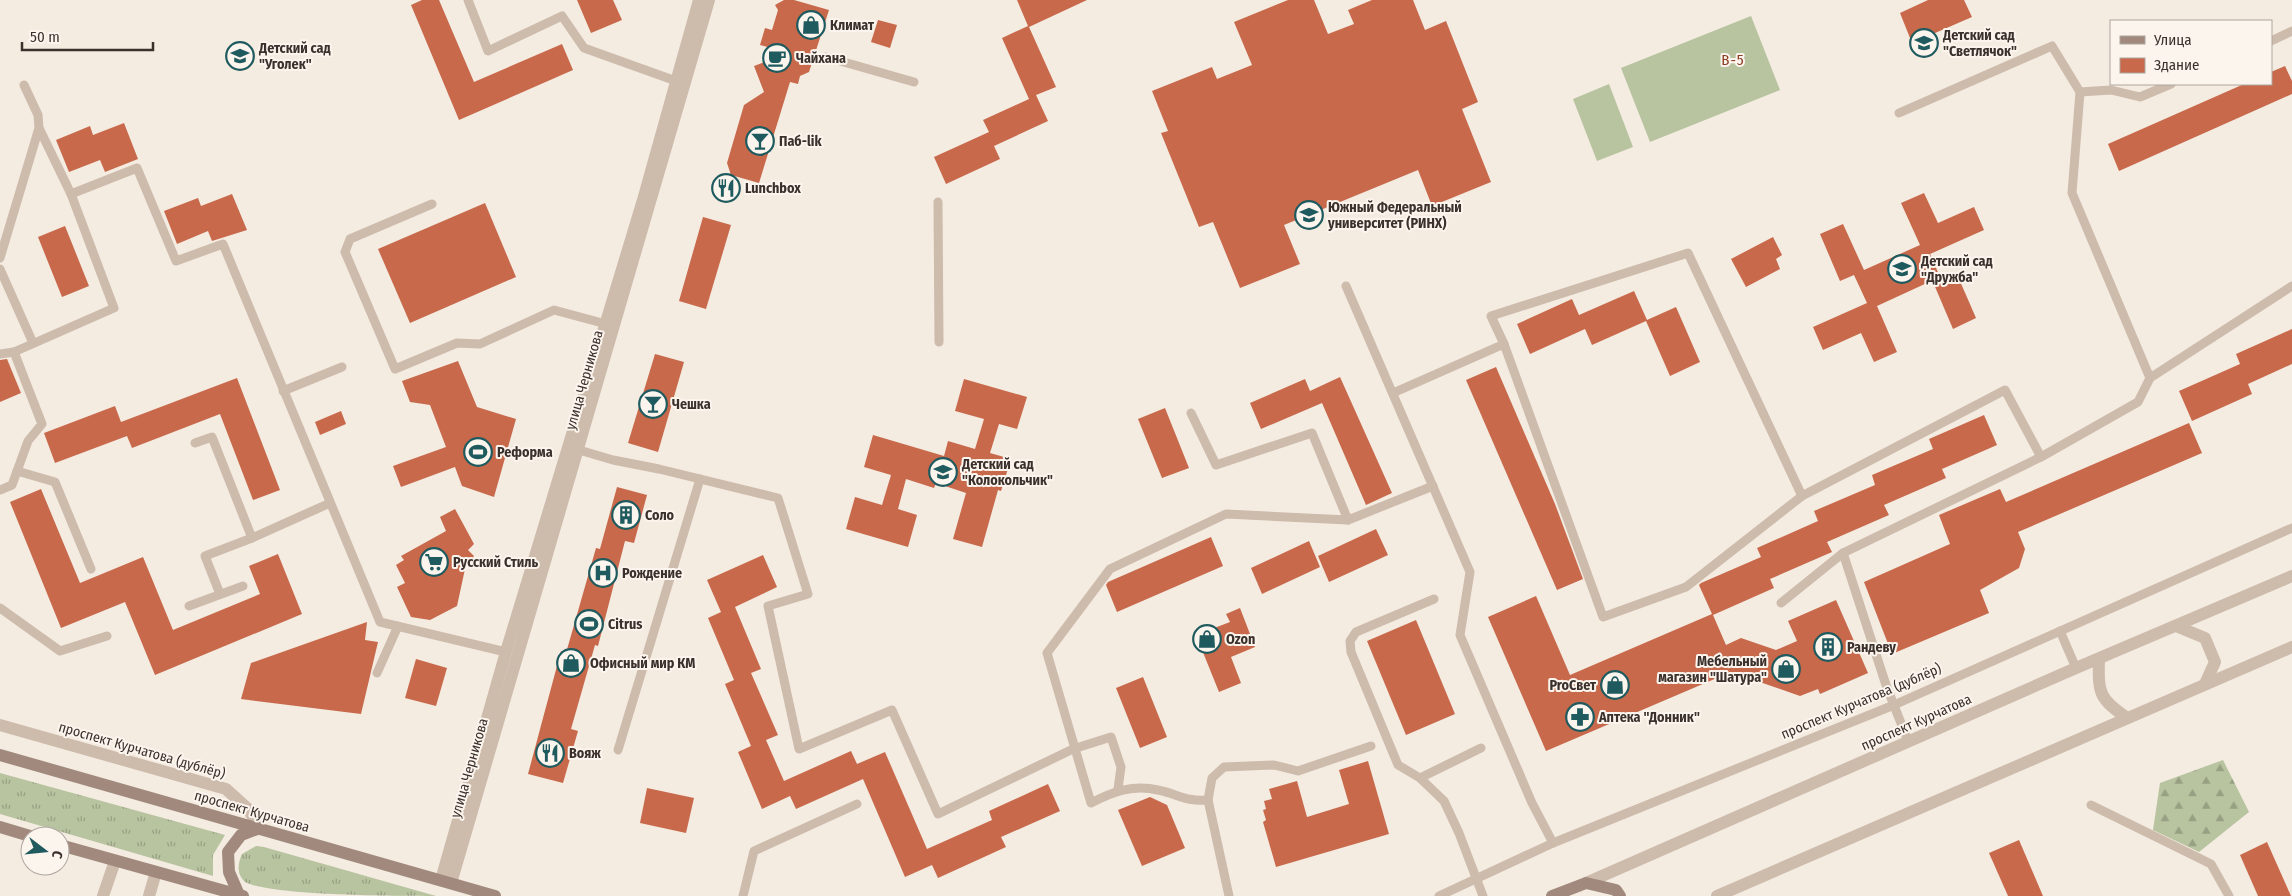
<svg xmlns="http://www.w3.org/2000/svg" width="2292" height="896" viewBox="0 0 2292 896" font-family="'Fira Sans Condensed',sans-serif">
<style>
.grass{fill:url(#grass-tufts)}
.forest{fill:url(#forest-firs)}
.pitch{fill:#b8c4a0}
.building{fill:#c8694b}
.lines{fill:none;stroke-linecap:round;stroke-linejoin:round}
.service{stroke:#cdbbac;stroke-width:9}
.minor{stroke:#cdbbac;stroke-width:12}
.tertiary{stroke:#cdbbac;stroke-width:12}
.secondary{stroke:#a18a7d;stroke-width:12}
.labels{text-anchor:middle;stroke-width:4;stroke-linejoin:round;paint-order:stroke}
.poi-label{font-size:14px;font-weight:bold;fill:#3b302b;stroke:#fbf5ee;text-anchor:start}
.street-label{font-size:14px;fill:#3b302b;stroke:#fbf5ee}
.neighbourhood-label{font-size:15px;letter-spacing:1px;fill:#8c3b22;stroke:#fbf5ee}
</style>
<defs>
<pattern id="grass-tufts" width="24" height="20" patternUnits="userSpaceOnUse" patternTransform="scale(1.25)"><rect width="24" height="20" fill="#b8c4a0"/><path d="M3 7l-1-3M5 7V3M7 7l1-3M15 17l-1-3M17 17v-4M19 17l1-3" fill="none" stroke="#97a083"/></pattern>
<pattern id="forest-firs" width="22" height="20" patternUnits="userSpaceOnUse" patternTransform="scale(1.25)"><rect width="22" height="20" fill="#b8c4a0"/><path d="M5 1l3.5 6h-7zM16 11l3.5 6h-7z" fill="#97a083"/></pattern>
</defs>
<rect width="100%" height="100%" fill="#f4ebe1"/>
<g class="grass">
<polygon points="0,773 225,835 213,855 213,876 0,814"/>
<path d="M 256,846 L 264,847 L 436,896 C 398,896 271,896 245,882 C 236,874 238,863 242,854 Z"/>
</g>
<polygon class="forest" points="2223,760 2249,812 2199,852 2153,830 2160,783"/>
<g class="pitch">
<polygon points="1751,16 1780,90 1650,142 1621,68"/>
<polygon points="1609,84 1633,147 1597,161 1573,99"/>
</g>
<g class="building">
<polygon points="422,0 439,0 474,82 562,44 573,70 459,120 411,5"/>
<polygon points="577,0 613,0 622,20 591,33"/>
<polygon points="784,0 794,0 829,10 809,72 800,76 798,84 790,82 759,183 731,175 727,163 744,105 764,92 754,66 789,53 760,45 765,28 772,30 778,10 775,5"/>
<polygon points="1017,0 1087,0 1029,27 1056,87 1036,95 1048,121 994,146 1000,159 946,184 934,157 989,132 983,120 1029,99 1002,38 1028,26"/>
<polygon points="1288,0 1314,0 1328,34 1354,24 1348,10 1372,0 1413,0 1425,30 1446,21 1478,102 1462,109 1491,182 1432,206 1418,170 1284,225 1300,264 1240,288 1213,222 1199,227 1161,133 1168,131 1152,91 1212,67 1217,79 1252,65 1234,22"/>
<polygon points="1928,0 1964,0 1972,17 1912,43 1900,13"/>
<polygon points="878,20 897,25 890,48 871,42"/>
<polygon points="2285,66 2292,81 2292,94 2119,171 2108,144 2244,84 2271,84 2271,72"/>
<polygon points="124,123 138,159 105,172 100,160 69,172 56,140 90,126 93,135"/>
<polygon points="1924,193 1938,223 1974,207 1984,230 1930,254 1940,277 1877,306 1897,352 1874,362 1861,333 1823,350 1813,327 1867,303 1854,275 1840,281 1820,234 1843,224 1864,270 1920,245 1901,203"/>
<polygon points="232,194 247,230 212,241 208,231 177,244 164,211 198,198 201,206"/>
<polygon points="485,203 516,277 410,323 378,249"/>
<polygon points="703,217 731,225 706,309 679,301"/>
<polygon points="65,226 89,286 62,297 38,237"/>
<polygon points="1773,237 1782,255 1776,259 1780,269 1746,287 1731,259"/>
<polygon points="1956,272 1976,318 1953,329 1933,282"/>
<polygon points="1634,291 1647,320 1676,307 1700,362 1670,376 1646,321 1592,345 1585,329 1530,354 1517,324 1572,299 1579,315"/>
<polygon points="2292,329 2292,364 2248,384 2252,394 2192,421 2179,391 2240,364 2236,354"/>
<polygon points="655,354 684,362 658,452 628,443"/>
<polygon points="7,359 21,393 0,402 0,360"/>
<polygon points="458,361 477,407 516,419 494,497 462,486 455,467 401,487 393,466 446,447 430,405 410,402 402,381"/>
<polygon points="1496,367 1555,504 1583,579 1557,590 1466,380"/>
<polygon points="1340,377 1392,493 1366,505 1322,403 1261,429 1250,403 1305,379 1310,391"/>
<polygon points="237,378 280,490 253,500 220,414 132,448 127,436 55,463 44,433 115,406 121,422"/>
<polygon points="964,379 1027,397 1017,429 999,424 990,453 1011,459 1001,491 998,490 982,547 953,539 966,493 936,483 934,488 906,479 898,509 917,515 908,547 846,529 855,497 882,505 891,475 864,467 873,435 944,456 948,441 975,449 984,419 955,411"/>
<polygon points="1165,408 1189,468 1162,478 1138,419"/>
<polygon points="341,411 346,424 320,435 315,422"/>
<polygon points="1984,415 1997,445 1942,469 1946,478 1884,505 1889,515 1827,542 1832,552 1770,579 1774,588 1713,615 1726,645 1741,638 1776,650 1797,641 1788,621 1836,600 1868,673 1820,694 1818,689 1800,696 1731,672 1546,751 1488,617 1536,596 1570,675 1712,614 1699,585 1701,583 1761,557 1757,548 1818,521 1814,511 1875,485 1872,475 1933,449 1929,439"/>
<polygon points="2189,423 2202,453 2018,532 2025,549 2019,568 1980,590 1989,613 1892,654 1864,582 1950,544 1939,515 2000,489 2006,502"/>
<polygon points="617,487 647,495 634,543 625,541 598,646 595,645 571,729 578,731 563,783 528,774 561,651 566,653 596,548 600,549"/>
<polygon points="41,489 80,583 143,557 173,630 260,594 249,566 278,554 302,614 155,675 125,602 61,628 10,502"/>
<polygon points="455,509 474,544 468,550 474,556 465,569 457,606 430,620 411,617 397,587 405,583 396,565 404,560 401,556 446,531 440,517"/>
<polygon points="1376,529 1388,555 1329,582 1318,556"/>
<polygon points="1211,537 1223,566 1117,612 1106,585 1108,582"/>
<polygon points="1309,541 1320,567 1262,594 1251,568"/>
<polygon points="763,555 777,587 735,607 761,669 751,673 778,735 766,740 784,781 851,751 857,764 885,752 927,849 992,820 989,811 1048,784 1060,811 1001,837 1006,847 938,878 932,865 905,877 863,779 796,809 790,796 762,809 738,752 751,746 725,684 734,680 708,618 721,612 707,580"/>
<polygon points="1240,608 1255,647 1231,657 1241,683 1219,692 1196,635 1230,622 1226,614"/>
<polygon points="1416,620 1455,714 1406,735 1367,641"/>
<polygon points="367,622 365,640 378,642 361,714 241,699 251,663"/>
<polygon points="416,659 447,668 436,706 405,698"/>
<polygon points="1143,677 1167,737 1140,748 1116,688"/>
<polygon points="1368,761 1389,834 1276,867 1263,822 1266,820 1263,810 1266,809 1264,801 1272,799 1269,789 1297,781 1307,817 1349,804 1339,770"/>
<polygon points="647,788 694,798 686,833 640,823"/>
<polygon points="1150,797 1167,805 1185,848 1142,866 1118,810"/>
<polygon points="2019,840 2043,896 2008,896 1989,853"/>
<polygon points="2267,842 2291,896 2258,896 2240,855"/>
</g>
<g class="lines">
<g class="service">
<polyline points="468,0 488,51 562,16 584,48 676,81"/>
<polyline points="2271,41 2292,31"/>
<polyline points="826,57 914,82"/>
<polyline points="2080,92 2111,90 2140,97 2171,84"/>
<polyline points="1899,113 2052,46 2080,92 2072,193 2150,378 2138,402 2041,457 1843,553 1886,685 1908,741"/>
<polyline points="39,128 71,194"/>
<polyline points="938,202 939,342"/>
<polyline points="432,204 350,239 345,252 395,369 457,343 480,344 554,310 606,324"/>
<polyline points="0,258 39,128 38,115 24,85"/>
<polyline points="0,269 33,343"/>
<polyline points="1346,286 1470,572 1460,635 1532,803 1553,843"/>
<polyline points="1504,344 1603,617 1686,587 1802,496"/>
<polyline points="0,354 14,352 114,308 71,194 137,168 176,261 223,244 380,622 506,652"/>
<polyline points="2150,378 2292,286"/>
<polyline points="283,391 342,367"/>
<polyline points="1393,393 1504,344 1491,316 1688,253 1802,496 2005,390 2041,457"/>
<polyline points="1191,413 1216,465 1312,433 1348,520 1433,486"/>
<polyline points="195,443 212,437 252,538 330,503"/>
<polyline points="579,450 613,460 659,469 778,498 808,594 768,606 799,749 892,710 938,814 1073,749 1111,737 1121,767 1118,789"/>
<polyline points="17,471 55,482 91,569"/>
<polyline points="0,490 12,485 28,441 42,424 14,352"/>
<polyline points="220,594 205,556 252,538"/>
<polyline points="1434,599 1356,632 1350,641 1351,652 1398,765 1420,778 1444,801 1459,833 1483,896"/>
<polyline points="1781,603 1843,553"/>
<polyline points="189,606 243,586"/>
<polyline points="0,608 60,651 107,636"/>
<polyline points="2060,631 2076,668"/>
<polyline points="377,673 398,626"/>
<polyline points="618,750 700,479"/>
<polyline points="1420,778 1481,748"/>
<polyline points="1208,800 1212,778 1224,767 1274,765 1298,771 1371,746"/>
<polyline points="2091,805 2211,864 2229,896"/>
<polyline points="743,896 754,851 857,804"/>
<path d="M 1229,896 L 1208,800 C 1186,802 1178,794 1158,790 C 1133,784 1112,792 1091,803 L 1047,653 L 1110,569 L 1226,514 L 1348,520"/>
<polyline points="1439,896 1553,843 1894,705 2292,528"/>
</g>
<g class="minor">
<polyline points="0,725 226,789 248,809 260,828"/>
<polyline points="103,896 115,861"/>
<polyline points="149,896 156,872"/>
</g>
<g class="tertiary">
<polyline points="2176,626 2205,638 2215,662 2205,684"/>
<path d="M 2099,659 C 2098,694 2099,698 2127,718"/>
<polyline points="441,880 506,652 643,200 699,0"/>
<polyline points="451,883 709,0"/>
<polyline points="1586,883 2076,668 2292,576"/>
<polyline points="1717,896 2292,647"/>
</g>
<g class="secondary">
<polyline points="0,755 495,896"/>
<polyline points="0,827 30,836"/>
<polyline points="60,845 243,896"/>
<polyline points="239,895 229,872 228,852 241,835 260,828"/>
<polyline points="1552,896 1586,883 1616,890 1620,896"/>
</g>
</g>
<defs>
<symbol id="shop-ring" viewBox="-11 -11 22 22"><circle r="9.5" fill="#fbf5ee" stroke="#1f5a5e" stroke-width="1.5"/><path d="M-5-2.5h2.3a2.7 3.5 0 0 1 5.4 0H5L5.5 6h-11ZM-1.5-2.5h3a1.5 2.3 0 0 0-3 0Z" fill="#1f5a5e"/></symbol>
<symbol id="school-ring" viewBox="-11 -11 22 22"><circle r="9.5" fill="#fbf5ee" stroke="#1f5a5e" stroke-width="1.5"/><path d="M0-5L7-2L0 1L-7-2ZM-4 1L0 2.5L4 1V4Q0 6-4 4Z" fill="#1f5a5e"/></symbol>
<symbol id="cafe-ring" viewBox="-11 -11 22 22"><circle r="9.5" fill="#fbf5ee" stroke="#1f5a5e" stroke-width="1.5"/><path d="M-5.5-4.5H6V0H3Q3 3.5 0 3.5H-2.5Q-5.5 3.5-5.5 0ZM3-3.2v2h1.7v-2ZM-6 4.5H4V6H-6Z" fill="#1f5a5e"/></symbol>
<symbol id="bar-ring" viewBox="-11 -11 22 22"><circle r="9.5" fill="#fbf5ee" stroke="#1f5a5e" stroke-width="1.5"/><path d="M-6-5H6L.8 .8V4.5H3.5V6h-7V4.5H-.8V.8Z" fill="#1f5a5e"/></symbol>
<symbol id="restaurant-ring" viewBox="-11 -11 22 22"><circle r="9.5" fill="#fbf5ee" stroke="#1f5a5e" stroke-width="1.5"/><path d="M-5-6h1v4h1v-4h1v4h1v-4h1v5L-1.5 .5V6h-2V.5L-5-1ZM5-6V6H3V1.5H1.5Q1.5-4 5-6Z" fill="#1f5a5e"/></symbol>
<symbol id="university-ring" viewBox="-11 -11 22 22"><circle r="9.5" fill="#fbf5ee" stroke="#1f5a5e" stroke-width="1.5"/><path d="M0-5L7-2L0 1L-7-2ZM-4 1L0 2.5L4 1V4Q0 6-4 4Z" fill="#1f5a5e"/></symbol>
<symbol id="stadium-ring" viewBox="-11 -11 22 22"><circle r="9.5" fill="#fbf5ee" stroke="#1f5a5e" stroke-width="1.5"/><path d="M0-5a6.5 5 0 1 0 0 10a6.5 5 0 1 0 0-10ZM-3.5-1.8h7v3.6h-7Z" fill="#1f5a5e"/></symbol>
<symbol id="building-ring" viewBox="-11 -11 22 22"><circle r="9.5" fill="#fbf5ee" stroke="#1f5a5e" stroke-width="1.5"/><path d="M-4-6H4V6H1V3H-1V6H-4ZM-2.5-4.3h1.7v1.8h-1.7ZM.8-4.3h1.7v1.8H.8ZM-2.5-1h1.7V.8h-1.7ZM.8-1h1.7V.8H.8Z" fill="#1f5a5e"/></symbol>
<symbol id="supermarket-ring" viewBox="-11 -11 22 22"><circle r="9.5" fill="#fbf5ee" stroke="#1f5a5e" stroke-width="1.5"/><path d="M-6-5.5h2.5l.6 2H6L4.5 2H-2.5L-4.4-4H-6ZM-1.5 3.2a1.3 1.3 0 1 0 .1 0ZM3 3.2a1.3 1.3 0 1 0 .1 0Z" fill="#1f5a5e"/></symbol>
<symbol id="hospital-ring" viewBox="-11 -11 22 22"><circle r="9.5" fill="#fbf5ee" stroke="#1f5a5e" stroke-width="1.5"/><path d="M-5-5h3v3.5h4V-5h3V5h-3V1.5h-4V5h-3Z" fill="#1f5a5e"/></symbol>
<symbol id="pharmacy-ring" viewBox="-11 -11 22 22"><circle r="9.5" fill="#fbf5ee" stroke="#1f5a5e" stroke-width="1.5"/><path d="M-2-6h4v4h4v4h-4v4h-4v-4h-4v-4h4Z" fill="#1f5a5e"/></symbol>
</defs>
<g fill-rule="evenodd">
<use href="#shop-ring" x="795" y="9" width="32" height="32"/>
<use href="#school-ring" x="1908" y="27" width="32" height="32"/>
<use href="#school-ring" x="224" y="40" width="32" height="32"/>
<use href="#cafe-ring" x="761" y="42" width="32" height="32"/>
<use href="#bar-ring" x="744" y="125" width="32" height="32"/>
<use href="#restaurant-ring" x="710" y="172" width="32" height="32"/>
<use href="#university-ring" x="1293" y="199" width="32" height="32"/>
<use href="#school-ring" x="1886" y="253" width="32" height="32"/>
<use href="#bar-ring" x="637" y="388" width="32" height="32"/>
<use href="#stadium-ring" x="462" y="436" width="32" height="32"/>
<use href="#school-ring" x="927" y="456" width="32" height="32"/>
<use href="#building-ring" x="610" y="499" width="32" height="32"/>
<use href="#supermarket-ring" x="418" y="546" width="32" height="32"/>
<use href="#hospital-ring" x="587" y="557" width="32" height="32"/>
<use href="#stadium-ring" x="573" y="608" width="32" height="32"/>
<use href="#shop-ring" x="1191" y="623" width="32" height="32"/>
<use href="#building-ring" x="1812" y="631" width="32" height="32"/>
<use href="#shop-ring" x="555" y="647" width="32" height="32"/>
<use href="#shop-ring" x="1770" y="653" width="32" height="32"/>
<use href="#shop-ring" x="1599" y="669" width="32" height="32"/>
<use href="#pharmacy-ring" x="1564" y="701" width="32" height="32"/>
<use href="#restaurant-ring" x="534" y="737" width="32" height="32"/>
</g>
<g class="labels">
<g class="poi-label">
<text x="830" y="30">Климат</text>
<text x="1943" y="40">Детский сад<tspan x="1943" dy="16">"Светлячок"</tspan></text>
<text x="259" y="53">Детский сад<tspan x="259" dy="16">"Уголек"</tspan></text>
<text x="796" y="63">Чайхана</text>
<text x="779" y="146">Паб-lik</text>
<text x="745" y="193">Lunchbox</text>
<text x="1328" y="212">Южный Федеральный<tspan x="1328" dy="16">университет (РИНХ)</tspan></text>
<text x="1921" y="266">Детский сад<tspan x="1921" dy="16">"Дружба"</tspan></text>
<text x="672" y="409">Чешка</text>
<text x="497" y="457">Реформа</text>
<text x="962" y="469">Детский сад<tspan x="962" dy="16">"Колокольчик"</tspan></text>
<text x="645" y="520">Соло</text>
<text x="453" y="567">Русский Стиль</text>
<text x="622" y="578">Рождение</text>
<text x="608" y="629">Citrus</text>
<text x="1226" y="644">Ozon</text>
<text x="1847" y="652">Рандеву</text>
<text x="1767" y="666" text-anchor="end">Мебельный<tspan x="1767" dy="16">магазин "Шатура"</tspan></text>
<text x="590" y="668">Офисный мир КМ</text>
<text x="1596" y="690" text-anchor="end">ProСвет</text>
<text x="1599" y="722">Аптека "Донник"</text>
<text x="569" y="758">Вояж</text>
</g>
<g class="street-label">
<text transform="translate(584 380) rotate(-74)" y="5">улица Черникова</text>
<text transform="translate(1861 701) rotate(-23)" y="5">проспект Курчатова (дублёр)</text>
<text transform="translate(1916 722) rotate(-24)" y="5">проспект Курчатова</text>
<text transform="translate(142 750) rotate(16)" y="5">проспект Курчатова (дублёр)</text>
<text transform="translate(469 768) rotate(-74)" y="5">улица Черникова</text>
<text transform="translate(252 811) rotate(16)" y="5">проспект Курчатова</text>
</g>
<g class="neighbourhood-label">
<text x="1733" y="65">В-5</text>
</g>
</g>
<rect x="2110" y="20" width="162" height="65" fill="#fbf5ee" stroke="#aea6a0"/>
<rect x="2120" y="36" width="25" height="8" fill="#a18a7d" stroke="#aea6a0"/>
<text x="2154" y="45" font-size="15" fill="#3b302b">Улица</text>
<rect x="2120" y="58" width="25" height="15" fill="#c8694b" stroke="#aea6a0"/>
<text x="2154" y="70" font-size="15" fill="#3b302b">Здание</text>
<g transform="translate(45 851) rotate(106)"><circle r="24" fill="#fbf5ee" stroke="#aea6a0"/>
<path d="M0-4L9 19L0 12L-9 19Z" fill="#1f5a5e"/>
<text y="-8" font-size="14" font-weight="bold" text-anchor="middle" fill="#3b302b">С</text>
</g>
<path d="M22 42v8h131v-8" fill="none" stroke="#3b302b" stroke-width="2.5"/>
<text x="30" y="42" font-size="15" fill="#3b302b" stroke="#fbf5ee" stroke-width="4" paint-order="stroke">50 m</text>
</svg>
